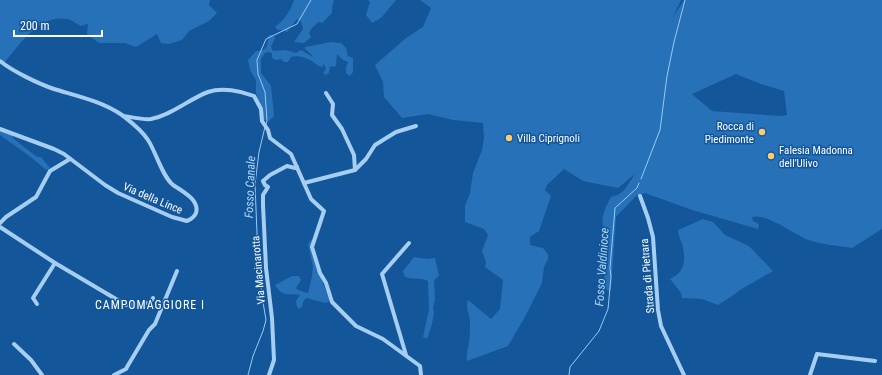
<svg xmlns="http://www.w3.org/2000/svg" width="882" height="375" viewBox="0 0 882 375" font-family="'Roboto Condensed',sans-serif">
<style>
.green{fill:#2671b8;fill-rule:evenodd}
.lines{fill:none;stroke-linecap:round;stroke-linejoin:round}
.stream{stroke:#98caf6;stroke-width:1}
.minor{stroke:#a6cef3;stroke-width:4}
.poi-dot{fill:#ffca69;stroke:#13569a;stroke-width:1.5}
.labels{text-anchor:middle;stroke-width:3;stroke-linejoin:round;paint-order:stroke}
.poi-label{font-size:11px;fill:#fff;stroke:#13569a;text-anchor:start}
.street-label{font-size:11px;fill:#fff;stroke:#13569a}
.water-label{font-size:12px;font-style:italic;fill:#b3d8fa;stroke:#13569a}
.neighbourhood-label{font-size:12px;letter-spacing:1px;fill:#fff;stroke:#13569a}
</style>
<rect width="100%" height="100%" fill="#13569a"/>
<g class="green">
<path d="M 0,0 L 210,0 L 209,5 L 217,13 L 209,21 L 189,31 L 182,40 L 169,44 L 161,43 L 157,34 L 136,47 L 125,43 L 99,43 L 87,34 L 88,24 L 81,26 C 77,24 72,20 67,19 C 39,14 20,44 4,63 L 0,59 Z"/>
<path d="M 294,0 L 334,0 L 332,7 L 332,13 L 322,23 L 318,22 L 312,28 L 309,33 L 311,37 L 304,43 L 294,42 L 303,29 L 301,21 L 297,19 L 287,32 L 283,30 L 278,30 L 275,27 C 285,19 290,12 294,0 Z"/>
<polygon points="368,0 396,0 381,18 372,23 366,15 370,2"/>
<path d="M 420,0 L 681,0 L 673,17 L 684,0 L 882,0 L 882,229 L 852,248 C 840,246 817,244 806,239 C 792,233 766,213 752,217 L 753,221 L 759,224 L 758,229 L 692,210 L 645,193 L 636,196 L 616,217 L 611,290 L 608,291 C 602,285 605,277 604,270 C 604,257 601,247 606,234 C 599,221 604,210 611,197 C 625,194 627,185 635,174 L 618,188 L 583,181 L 564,169 L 547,185 L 545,190 L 551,196 L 539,231 L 530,237 L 530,245 L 543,248 L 548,254 L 548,259 L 544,267 L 542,283 L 525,317 L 508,346 L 467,361 C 466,354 468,349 469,342 C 470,336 470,329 470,322 C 470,314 465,310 468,300 L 491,319 L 500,309 L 503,280 C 497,275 491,272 485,267 L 486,262 L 482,251 L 488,235 L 484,229 L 465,222 L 465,206 L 470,193 L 473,173 L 482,150 L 484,138 L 483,123 L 453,120 L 428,114 L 402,118 L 384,97 L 383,82 L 375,65 L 406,38 L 423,27 L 431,8 ZM 736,74 L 761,84 L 784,91 L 787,115 L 780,116 L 712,111 L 692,94 Z"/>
<path d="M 269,35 L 273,35 L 275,38 L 271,47 L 273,51 L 286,50 L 296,53 L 301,50 L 313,57 L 312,55 L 305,49 L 305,47 L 331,42 L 341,43 L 346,48 L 348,56 L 353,58 L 353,72 L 350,76 L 346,73 L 346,67 L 348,62 L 343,60 L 337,54 L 336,65 L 335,67 L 330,66 L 329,73 L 326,75 L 323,73 L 326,69 L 324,64 L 322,67 C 317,66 317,64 313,62 C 307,58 298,55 291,57 L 288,62 L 284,62 L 281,59 L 276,60 L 272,58 L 272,53 L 269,52 L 265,53 L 261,59 L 261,73 L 271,86 L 274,116 L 269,121 L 264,120 L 256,93 L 256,80 L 250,70 L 248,60 L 256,51 C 270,50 266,45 269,35 Z"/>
<path d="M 0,130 L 11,134 L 14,139 L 37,157 L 41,157 L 50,168 L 46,170 C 32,157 15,146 0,135 Z"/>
<path d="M 703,219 L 713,222 L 725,235 L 749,246 L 773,271 L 740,290 L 732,296 L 718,305 L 702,299 L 682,298 L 681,293 L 670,279 C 684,273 686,262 683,248 C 682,241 678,237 678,230 Z"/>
<path d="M 311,240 L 312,240 L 321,278 L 330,301 L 326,303 L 306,298 L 303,302 L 302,307 L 299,309 L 297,307 L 296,301 L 300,295 C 288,293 283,298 275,285 L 292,276 L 299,276 L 301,280 L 296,288 L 298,290 L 308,293 L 312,276 L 313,267 L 308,244 Z"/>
<path d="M 414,257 L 428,259 L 435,258 L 439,276 L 434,280 L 435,300 L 433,307 L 434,313 L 432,324 L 427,339 L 423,337 L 429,309 L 428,281 C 419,277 413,280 405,277 L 403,271 Z"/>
</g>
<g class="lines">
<g class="stream">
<polyline points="266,124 267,121 265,92 258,74 257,60 266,39 297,24 311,0"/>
<polyline points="641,179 660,130 667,76 674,42 685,0"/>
<polyline points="248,375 253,356 263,331 266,320 262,296 258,258 255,184 259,152 265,127"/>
<polyline points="569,375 570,367 599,331 608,309 611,277 610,268 615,208 637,188 639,183"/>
</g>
<g class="minor">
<path d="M 0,61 C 12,71 39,84 54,89 C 77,96 101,101 122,115 C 131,122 142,130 148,140 C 156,152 162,176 173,185 C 182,191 200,200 196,213 C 194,218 191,219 187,221 L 172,217 L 118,193 L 105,185 L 64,154 L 54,149 L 0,129"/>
<polyline points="326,93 333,104 332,115 342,129 354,155 355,170"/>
<path d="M 123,116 C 132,117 142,120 151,119 C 172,115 189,99 208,92 C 222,87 241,91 254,96 L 261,109 L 262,121 L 268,130 L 270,138 L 291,154 L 311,199 L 324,211 L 312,247 L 320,273 L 326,283 L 332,302 L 356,326 L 383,339 L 420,366 L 421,375"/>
<polyline points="304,183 355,170 366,159 375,145 396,132 416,126"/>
<polyline points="640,196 648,218 653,237 658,310 661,326 684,375"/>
<polyline points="0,223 6,217 36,197 50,171 70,159"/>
<polyline points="0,227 55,263 126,305 150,303 153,298"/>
<polyline points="37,304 33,298 55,263"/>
<polyline points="14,344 31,360 42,375"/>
<polyline points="406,355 382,274 409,243"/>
<polyline points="114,375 126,369 127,367 149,330 155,324 177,271"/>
<polyline points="269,375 274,360 272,318 266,268 263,205 263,195 268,187 265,185 263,181 270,175 287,166 295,168 297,167"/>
<polyline points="810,375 817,354 875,361"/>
</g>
</g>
<g class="poi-dot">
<circle cx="762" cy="132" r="4"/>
<circle cx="509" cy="138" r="4"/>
<circle cx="771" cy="156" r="4"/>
</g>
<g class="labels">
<g class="poi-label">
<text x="754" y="130" text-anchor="end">Rocca di<tspan x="754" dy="13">Piedimonte</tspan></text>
<text x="517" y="142">Villa Ciprignoli</text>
<text x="779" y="154">Falesia Madonna<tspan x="779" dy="13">dell'Ulivo</tspan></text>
</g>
<g class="street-label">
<text transform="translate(153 198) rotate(23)" y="4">Via della Lince</text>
<text transform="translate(258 270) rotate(-95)" y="4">Via Macinarotta</text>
<text transform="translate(647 276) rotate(-95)" y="4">Strada di Pietrara</text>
</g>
<g class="water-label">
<text transform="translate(250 187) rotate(-88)" y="4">Fosso Canale</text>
<text transform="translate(602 267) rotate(-86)" y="4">Fosso Valdinioce</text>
</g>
<g class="neighbourhood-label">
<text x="150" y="309">CAMPOMAGGIORE I</text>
</g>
</g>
<path d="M14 30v6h88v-6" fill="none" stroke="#ffffff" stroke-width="2"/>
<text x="20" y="30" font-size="12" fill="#ffffff" stroke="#13569a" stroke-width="3" paint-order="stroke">200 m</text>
</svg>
